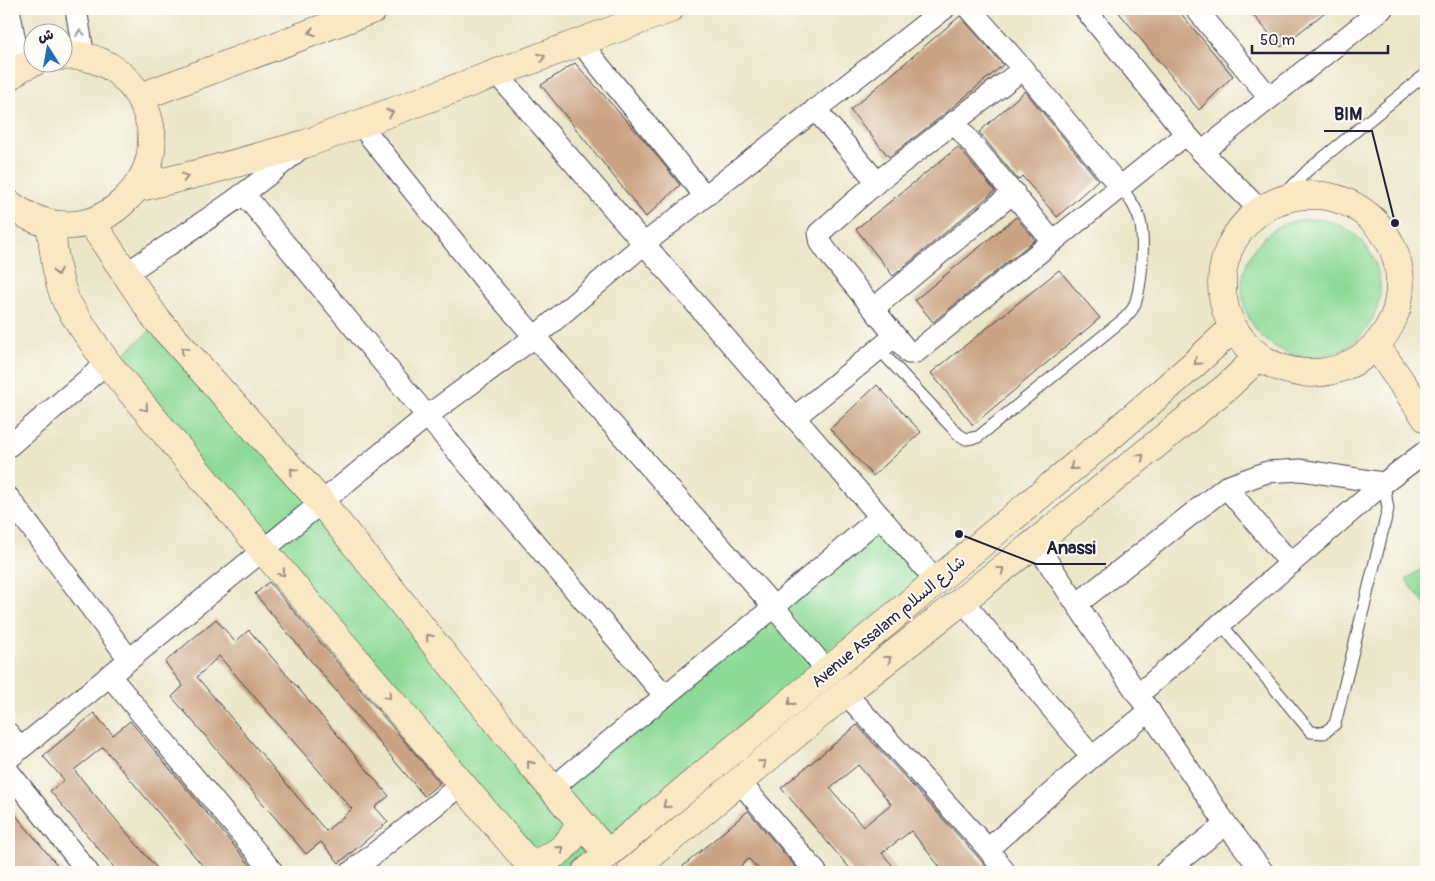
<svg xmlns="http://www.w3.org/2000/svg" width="1435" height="881" viewBox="0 0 1435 881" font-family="Pangolin,'Playpen Sans Arabic',sans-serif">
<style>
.green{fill:#8dda97;stroke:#587e69}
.building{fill:#c9a383;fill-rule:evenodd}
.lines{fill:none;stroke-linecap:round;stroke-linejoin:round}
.lane-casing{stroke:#403f50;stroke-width:13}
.street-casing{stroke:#403f50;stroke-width:23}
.secondary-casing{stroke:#403f50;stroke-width:29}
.lane{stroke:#fff;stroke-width:11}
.street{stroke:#fff;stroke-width:21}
.secondary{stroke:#fae7c3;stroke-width:28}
.oneway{stroke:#998e86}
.oneway2{stroke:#9c9ca7}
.labels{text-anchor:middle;stroke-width:4;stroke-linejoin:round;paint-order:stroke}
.street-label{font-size:16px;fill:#22223b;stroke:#fdfcf7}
.leader{fill:none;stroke:#22223b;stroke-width:2}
.callout-dot{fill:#22223b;stroke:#fdfcf7;stroke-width:2}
.callout-label{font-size:18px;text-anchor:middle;font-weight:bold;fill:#22223b;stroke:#fdfcf7;stroke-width:4;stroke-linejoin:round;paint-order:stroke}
</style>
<rect width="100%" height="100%" fill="#fdfcf7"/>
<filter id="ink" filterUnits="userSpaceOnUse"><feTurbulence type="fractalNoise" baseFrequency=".02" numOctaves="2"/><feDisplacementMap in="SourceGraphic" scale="10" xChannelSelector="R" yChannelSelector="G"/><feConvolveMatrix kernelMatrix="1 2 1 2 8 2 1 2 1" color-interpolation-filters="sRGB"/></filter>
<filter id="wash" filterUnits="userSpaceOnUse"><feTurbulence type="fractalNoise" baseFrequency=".0096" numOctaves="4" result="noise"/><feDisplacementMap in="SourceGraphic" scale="20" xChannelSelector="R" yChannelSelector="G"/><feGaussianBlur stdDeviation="1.12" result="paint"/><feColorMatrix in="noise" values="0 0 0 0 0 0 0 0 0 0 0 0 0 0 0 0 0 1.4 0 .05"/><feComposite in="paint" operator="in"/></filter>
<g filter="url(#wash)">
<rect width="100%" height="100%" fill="#ebe6c8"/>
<g class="green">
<circle cx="1311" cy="288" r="69"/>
<polygon points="158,323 551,789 880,517 936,581 586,872 536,872 113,364"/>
<polygon points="1426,565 1426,605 1406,580"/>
</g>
<g id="blocks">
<g class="building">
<polygon points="1116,9 1177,9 1233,76 1199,110"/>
<polygon points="1248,9 1329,9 1281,47"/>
<polygon points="960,16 1003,65 947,112 889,157 850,110"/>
<polygon points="575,63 649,146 680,185 646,217 541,85"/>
<polygon points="1025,91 1098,180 1057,217 1022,176 1018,180 979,132"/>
<polygon points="958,147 995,191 893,276 856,229"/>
<polygon points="1016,217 1035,240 933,322 915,300"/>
<polygon points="1059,270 1100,318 973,425 931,373"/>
<polygon points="877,385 921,432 873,476 830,429"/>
<polygon points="269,582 440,783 424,796 255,594"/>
<path d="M 216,619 L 235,642 L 249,630 L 389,796 L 375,807 L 388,822 L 339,863 L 321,842 L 306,854 L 172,697 L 183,686 L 165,662 ZM 219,656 L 352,809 L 326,831 L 197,677 Z"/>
<polygon points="94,713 113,735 130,721 256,872 208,872 103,747 74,770 160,872 118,872 50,791 64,780 43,756"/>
<path d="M 857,725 L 978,857 L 990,872 L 944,872 L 911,831 L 882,853 L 898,872 L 853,872 L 781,788 ZM 858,765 L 891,804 L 863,827 L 830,788 Z"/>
<polygon points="9,807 63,872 13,872 9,867"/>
<polygon points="748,811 800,872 761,872 749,859 733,872 676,872"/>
</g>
</g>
</g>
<g filter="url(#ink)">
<use href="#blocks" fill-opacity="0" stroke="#403f50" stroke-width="1"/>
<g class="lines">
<defs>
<g id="lane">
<polyline points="1279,200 1308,170 1426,74"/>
<path d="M 879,349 L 958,434 L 966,439 L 978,437 L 1125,318 C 1128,314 1133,310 1134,306 C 1142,288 1144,244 1141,225 C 1138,210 1130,199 1121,188"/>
<polyline points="1221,624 1311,732 1324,733 1335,724 1388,509 1384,483"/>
</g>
<g id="street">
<polyline points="9,9 20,68"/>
<polyline points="76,9 84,57"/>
<polyline points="970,9 1023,69 1121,188"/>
<polyline points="1085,9 1186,134 1202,152 1260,210"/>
<polyline points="1196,9 1270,98"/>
<polyline points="580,42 705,196"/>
<polyline points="1023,69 877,182 819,233 821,243 828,253 909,353 916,352 1186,134"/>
<polyline points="497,74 936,581"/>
<polyline points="815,109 877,182"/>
<polyline points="954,122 1053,242"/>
<polyline points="360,124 487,283 774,607 828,672"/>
<polyline points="1202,152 1382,9"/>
<polyline points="244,194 427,416 665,696"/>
<path d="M 125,274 C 186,233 248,195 303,146"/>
<polyline points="874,308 1014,192"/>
<polyline points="795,417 895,336"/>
<polyline points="9,446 107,363"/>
<polyline points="1226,487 1291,564"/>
<polyline points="9,498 129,659"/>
<polyline points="1035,543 1226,824 1263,872"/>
<polyline points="962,600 1092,757"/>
<polyline points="1077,604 1226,487 1267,472 1301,470 1384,483"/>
<polyline points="109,675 273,872"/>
<polyline points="845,693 988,849"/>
<polyline points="1139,694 1384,483 1426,451"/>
<polyline points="9,734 20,749"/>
<polyline points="9,758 427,416 536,336 644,244 944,9"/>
<polyline points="9,772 88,872"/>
<polyline points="740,782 816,872"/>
<polyline points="551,789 774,607 880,517"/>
<polyline points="351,872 462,784"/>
<polyline points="1005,872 988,849 1092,757 1150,711"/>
<polyline points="1165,872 1226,824"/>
</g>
<g id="secondary">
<polyline points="9,77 20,68 34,62"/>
<polyline points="140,97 374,9"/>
<polyline points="137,188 204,172 305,144 670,9"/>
<circle cx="1311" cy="284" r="89"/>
<path d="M 9,204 C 48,233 93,234 128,197 C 138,187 147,172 150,158 C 159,114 130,66 85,57 C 78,55 70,56 62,56"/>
<polyline points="91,222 157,320 321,502 532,765 608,854"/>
<polyline points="50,224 56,266 60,284 66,301 75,316 107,363 263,550 536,872"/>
<polyline points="1377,347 1426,418"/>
<path d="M 531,865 C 556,856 569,847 580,823"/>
<polyline points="586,872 1111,436 1193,365 1233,328"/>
<polyline points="631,872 845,693 1035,543 1229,385 1258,357"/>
</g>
</defs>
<use href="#lane" class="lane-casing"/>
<use href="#street" class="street-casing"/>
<use href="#secondary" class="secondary-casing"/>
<use href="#lane" class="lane"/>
<use href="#street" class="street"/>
<use href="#secondary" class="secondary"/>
</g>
<defs><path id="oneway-chevron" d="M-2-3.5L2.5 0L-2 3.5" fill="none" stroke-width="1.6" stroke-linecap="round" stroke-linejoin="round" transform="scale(1.25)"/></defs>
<g class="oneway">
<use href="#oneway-chevron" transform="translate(312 32) rotate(159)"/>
<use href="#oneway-chevron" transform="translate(542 57) rotate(-21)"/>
<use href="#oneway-chevron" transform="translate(390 113) rotate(-20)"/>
<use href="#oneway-chevron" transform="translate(185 177) rotate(-14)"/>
<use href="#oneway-chevron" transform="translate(57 272) rotate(79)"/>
<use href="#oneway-chevron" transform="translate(184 350) rotate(-132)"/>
<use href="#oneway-chevron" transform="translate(1197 362) rotate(138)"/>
<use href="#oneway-chevron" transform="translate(145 408) rotate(50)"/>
<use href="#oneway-chevron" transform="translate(1141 457) rotate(-39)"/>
<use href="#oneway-chevron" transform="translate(1073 467) rotate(140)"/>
<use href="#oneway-chevron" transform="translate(293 471) rotate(-132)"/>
<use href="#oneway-chevron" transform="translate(1001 570) rotate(-38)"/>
<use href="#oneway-chevron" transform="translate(282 573) rotate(50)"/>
<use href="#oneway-chevron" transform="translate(429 637) rotate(-129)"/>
<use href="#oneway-chevron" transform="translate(888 659) rotate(-38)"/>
<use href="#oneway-chevron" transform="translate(388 696) rotate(50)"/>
<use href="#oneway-chevron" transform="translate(791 702) rotate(141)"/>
<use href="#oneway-chevron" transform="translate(763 763) rotate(-40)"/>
<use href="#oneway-chevron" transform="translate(530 764) rotate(-129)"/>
<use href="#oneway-chevron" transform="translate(666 805) rotate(140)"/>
<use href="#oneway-chevron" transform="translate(561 849) rotate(-39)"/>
</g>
<use class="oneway2" href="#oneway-chevron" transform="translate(80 33) rotate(-100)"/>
</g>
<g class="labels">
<g class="street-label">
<text transform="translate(888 621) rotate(-40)" y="6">Avenue Assalam شارع السلام</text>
</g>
</g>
<path class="leader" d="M1395 223L1372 131H1324M959 534L1036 564H1106"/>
<g class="callout-dot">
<circle cx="1395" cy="223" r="5"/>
<circle cx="959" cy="534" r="5"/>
</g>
<g class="callout-label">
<text x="1348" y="120">BIM</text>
<text x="1071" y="554">Anassi</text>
</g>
<rect width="1435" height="881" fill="none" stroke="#fdfcf7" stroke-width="30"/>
<g transform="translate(48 48) rotate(349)"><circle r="24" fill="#fdfcf7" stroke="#a5a5ac"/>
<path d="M0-4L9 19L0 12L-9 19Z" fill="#1f6fb2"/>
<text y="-8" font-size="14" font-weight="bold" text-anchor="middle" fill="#22223b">ش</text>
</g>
<path d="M1252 45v8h136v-8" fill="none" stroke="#22223b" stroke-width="2.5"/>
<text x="1260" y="45" font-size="15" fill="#22223b" stroke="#fdfcf7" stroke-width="4" paint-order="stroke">50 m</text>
</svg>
